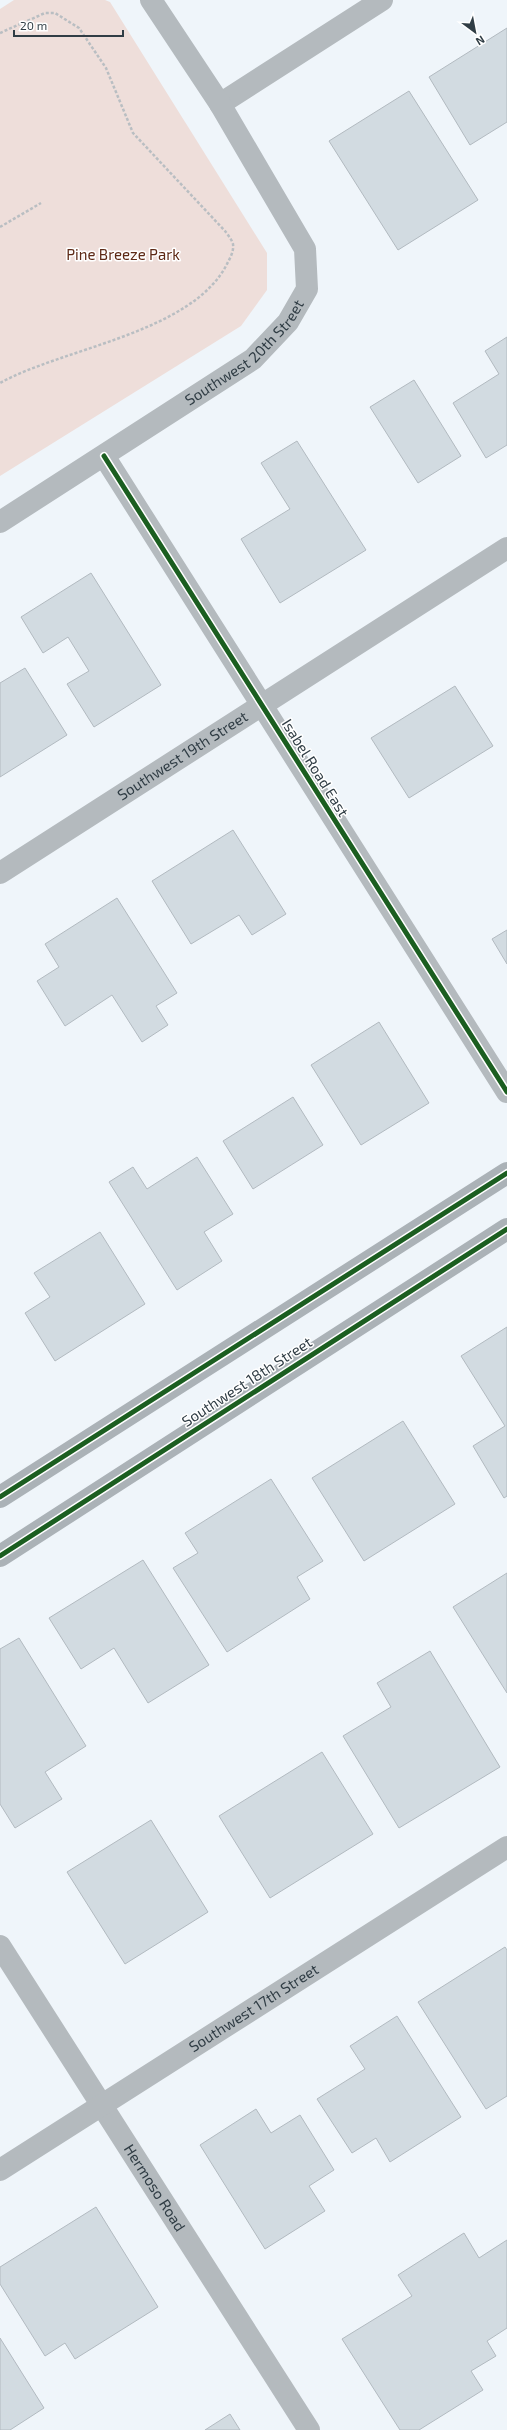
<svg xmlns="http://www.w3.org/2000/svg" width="507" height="2430" viewBox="0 0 507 2430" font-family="'Exo 2',sans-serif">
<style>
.green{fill:#eededa}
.building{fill:#d2dbe1;stroke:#b2bac0}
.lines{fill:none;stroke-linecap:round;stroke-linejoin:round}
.path{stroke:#b9bec2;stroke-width:2.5;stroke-dasharray:3 2;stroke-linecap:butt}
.minor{stroke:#b4babe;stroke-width:22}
.major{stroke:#abb2b7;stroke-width:22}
.cycleway-casing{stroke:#fff;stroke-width:8}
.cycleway{stroke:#1b5e20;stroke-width:5}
.labels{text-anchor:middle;stroke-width:3;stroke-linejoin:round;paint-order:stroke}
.park-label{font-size:15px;fill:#5d2915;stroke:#fff}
.street-label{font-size:15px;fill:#303d45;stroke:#fff}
</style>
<rect width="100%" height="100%" fill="#eff5fa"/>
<polygon class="green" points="14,0 105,0 110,2 267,253 267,290 241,326 0,476 0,9"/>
<g class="building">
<polygon points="507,28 507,122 470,145 429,77"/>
<polygon points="409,91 478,200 398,250 329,141"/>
<polygon points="507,337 507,445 486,458 453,403 499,374 485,351"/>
<polygon points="414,380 461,456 418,483 370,407"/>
<polygon points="297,441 366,550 280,603 241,539 290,509 261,463"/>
<polygon points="91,573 161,685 94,727 67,684 89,671 68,637 43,653 21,617"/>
<polygon points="25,668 67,735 0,777 0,683"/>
<polygon points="455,686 493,746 409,798 371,738"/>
<polygon points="233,830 286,914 252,935 239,915 191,944 152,881"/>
<polygon points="117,898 177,993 156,1006 168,1025 142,1042 112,995 65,1026 37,981 59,967 45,944"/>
<polygon points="507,930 507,964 492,939"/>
<polygon points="379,1022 429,1103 361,1145 311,1065"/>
<polygon points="293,1097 323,1145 253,1189 223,1141"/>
<polygon points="197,1157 233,1214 204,1232 222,1261 177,1290 109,1182 133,1167 147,1189"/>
<polygon points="100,1232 145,1304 55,1361 25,1313 50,1297 34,1273"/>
<polygon points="507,1327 507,1496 504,1498 473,1446 505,1426 461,1356"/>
<polygon points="403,1421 455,1504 364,1561 312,1478"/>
<polygon points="271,1479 323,1561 297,1577 310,1599 227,1652 173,1568 198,1553 185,1533"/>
<polygon points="143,1560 209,1665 148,1703 114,1648 81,1669 49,1618"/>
<polygon points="507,1573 507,1693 453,1607"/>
<polygon points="19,1638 86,1746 45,1772 62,1799 15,1828 0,1804 0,1649"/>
<polygon points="430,1651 500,1767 399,1828 343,1736 391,1707 377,1683"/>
<polygon points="322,1752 373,1834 270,1898 219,1816"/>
<polygon points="151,1820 208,1912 125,1964 67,1872"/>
<polygon points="505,1947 507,1950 507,2096 486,2109 418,2002"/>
<polygon points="397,2016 461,2117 390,2162 376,2138 352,2153 317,2099 365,2069 350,2046"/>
<polygon points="256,2109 271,2133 300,2115 334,2170 309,2186 325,2211 265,2249 200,2145"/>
<polygon points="96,2207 158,2307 75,2359 65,2343 45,2356 0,2284 0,2267"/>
<polygon points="464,2233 479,2258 507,2240 507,2328 487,2341 496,2356 471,2371 483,2390 419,2430 400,2430 342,2339 412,2296 398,2275"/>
<polygon points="0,2338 44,2408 10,2430 0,2430"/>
<polygon points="230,2414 240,2430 205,2430"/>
</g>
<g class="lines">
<g class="path">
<path d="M 0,33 L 45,13 L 55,13 L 79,28 L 106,68 L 133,133 L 225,231 C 228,235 232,240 233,244 C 234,252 230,258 227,264 C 192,333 63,348 0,383"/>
<polyline points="0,227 41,203"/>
</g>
<g class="minor">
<polyline points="220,104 382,0"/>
<polyline points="104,456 507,1092"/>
<path id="s1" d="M 0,522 L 253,359 L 288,322 L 307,289 L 305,249 L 220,104 L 151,0"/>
<path id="s2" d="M 0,873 L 507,548"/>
<path id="s3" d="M 0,1946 L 309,2430"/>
<path id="s4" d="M 0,2170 L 507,1847"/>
</g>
<g class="major">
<polyline points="0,1497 507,1173"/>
<polyline points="0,1556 507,1229"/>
</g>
<defs>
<g id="cycleway">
<polyline points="104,456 507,1092"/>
<polyline points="0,1497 507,1173"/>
<polyline points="0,1556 507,1229"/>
</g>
</defs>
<use href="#cycleway" class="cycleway-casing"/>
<use href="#cycleway" class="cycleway"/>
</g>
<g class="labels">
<g class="park-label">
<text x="123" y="260">Pine Breeze Park</text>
</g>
<g class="street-label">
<text dy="5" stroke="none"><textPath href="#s1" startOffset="299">Southwest 20th Street</textPath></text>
<text dy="5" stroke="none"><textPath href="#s2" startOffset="217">Southwest 19th Street</textPath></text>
<text transform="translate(315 768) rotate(58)" y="5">Isabel Road East</text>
<text transform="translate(247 1382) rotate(-33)" y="5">Southwest 18th Street</text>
<text dy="5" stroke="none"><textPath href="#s4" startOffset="301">Southwest 17th Street</textPath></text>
<text dy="5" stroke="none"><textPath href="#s3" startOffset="287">Hermoso Road</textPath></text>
</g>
</g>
<g transform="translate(475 32) rotate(148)" stroke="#ffffff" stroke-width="3" paint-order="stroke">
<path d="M0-3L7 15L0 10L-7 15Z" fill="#303d45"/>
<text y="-6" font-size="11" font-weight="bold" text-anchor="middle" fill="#303d45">N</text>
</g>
<path d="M14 30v6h109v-6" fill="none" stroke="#303d45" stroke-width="2"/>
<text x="20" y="30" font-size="12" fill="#303d45" stroke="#ffffff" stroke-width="3" paint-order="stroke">20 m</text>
</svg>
